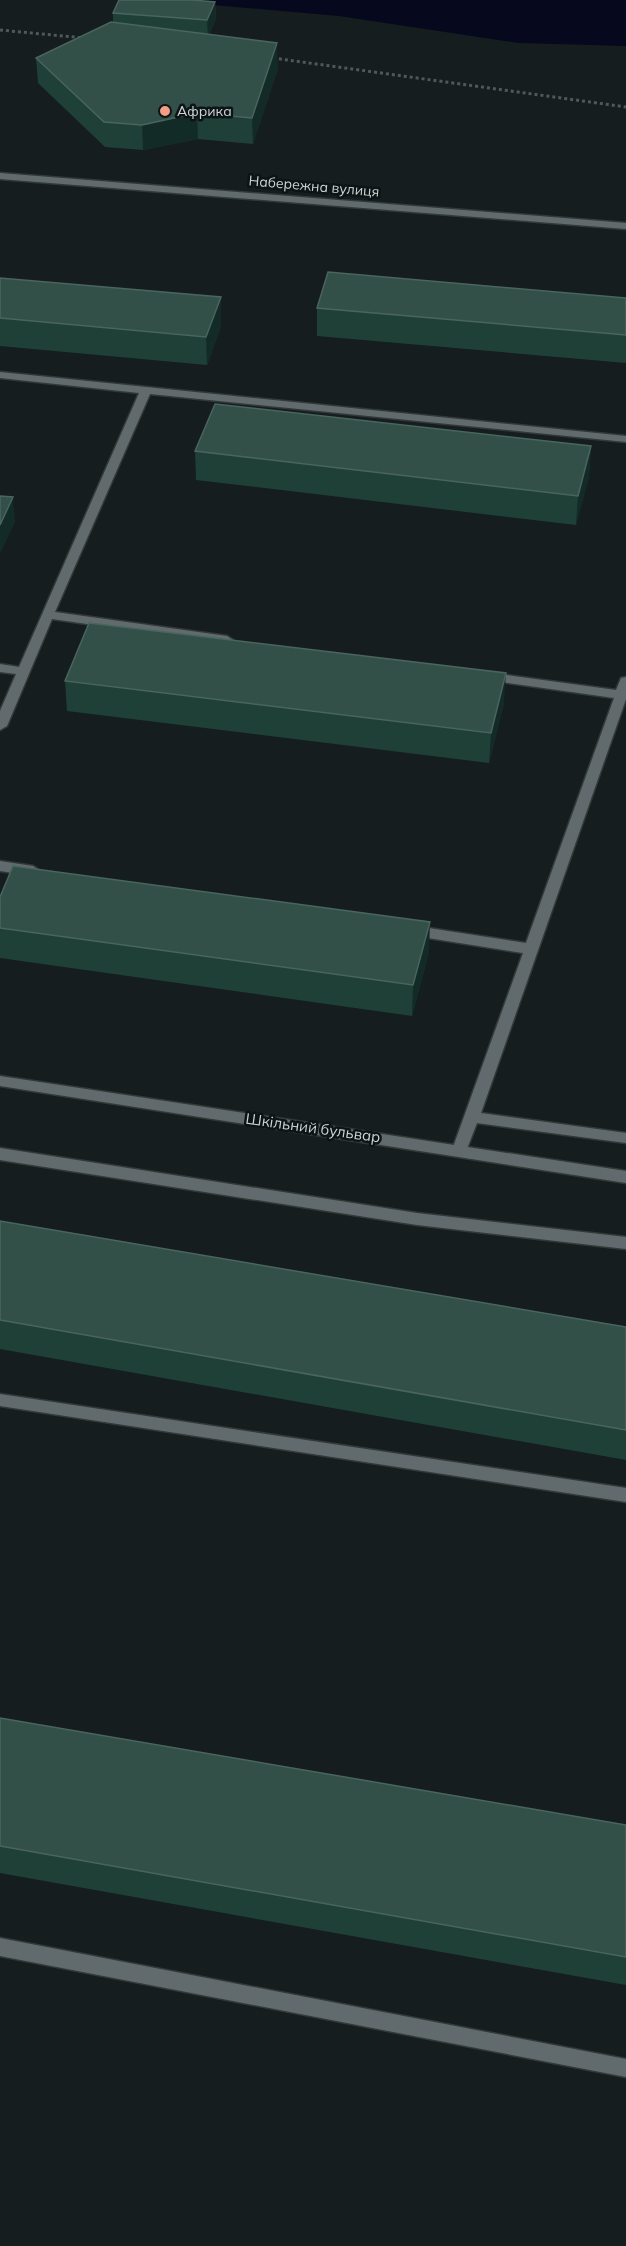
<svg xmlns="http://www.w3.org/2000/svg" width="626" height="2246" viewBox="0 0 626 2246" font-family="Mulish,sans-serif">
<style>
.water{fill:#06081d}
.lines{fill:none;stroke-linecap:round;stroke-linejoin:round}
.service-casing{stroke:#333939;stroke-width:3}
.minor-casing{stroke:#333939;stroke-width:3}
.tertiary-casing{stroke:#333939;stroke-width:3}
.path{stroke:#515859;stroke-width:3;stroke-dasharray:3 3;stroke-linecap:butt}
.service{fill:#616b6d;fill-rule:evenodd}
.minor{fill:#616b6d;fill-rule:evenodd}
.tertiary{fill:#616b6d;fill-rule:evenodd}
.wall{fill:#1f4037}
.shaded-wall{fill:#132b26}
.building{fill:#325048;stroke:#4a645e;stroke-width:1.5}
.poi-dot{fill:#f49e88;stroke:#0c1415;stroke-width:2}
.labels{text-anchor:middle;stroke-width:5;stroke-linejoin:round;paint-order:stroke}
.far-poi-label{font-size:14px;fill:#ced3d4;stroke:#0c1415;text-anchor:start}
.far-street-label{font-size:14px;fill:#ced3d4;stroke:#0c1415}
.street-label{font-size:15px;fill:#ced3d4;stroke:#0c1415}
</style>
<rect width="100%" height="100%" fill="#151d1e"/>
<polygon class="water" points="155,0 626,0 626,46 519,43 339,16"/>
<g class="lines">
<defs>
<g id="service">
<polygon points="0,372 626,436 626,442 150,394 55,612 227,636 233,640 227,644 52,619 7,726 0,730 0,711 16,674 0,672 0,664 19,667 139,393 0,378"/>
<polygon points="485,672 616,690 621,678 626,677 626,699 481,1113 626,1133 626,1143 477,1123 465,1154 455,1154 452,1150 523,953 409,935 402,930 409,925 526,943 614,698 480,679 479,676"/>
<polygon points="0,861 33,866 40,871 33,876 0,871"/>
<polygon points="0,1148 417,1213 626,1237 626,1249 417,1225 0,1160"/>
<polygon points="0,1394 626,1488 626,1502 0,1406"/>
<polygon points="0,1938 626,2059 626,2077 0,1956"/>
</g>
<polygon id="minor" points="0,1076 626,1171 626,1183 0,1086"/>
<polygon id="tertiary" points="0,173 626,223 626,229 0,179"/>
</defs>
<use href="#service" class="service-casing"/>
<use href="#minor" class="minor-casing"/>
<use href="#tertiary" class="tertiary-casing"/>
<g class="path">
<polyline points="0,30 84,38"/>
<polyline points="273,58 626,107"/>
</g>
<use href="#service" class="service"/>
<use href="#minor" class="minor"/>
<use href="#tertiary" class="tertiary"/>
</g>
<g class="wall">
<polygon points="215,2 216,19 209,35 278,68 253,144 198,139 143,150 105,147 38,83 36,58 113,22 113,13"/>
<polygon points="0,278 221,297 221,326 207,365 0,346"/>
<polygon points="626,298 626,363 317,336 317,308"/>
<polygon points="591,446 589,476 576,525 196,480 195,451"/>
<polygon points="65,681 504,703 489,763 67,711"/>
<polygon points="0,897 429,952 412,1016 0,958"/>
<polygon points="0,1221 626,1327 626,1460 0,1349"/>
<polygon points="0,1718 626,1825 626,1985 0,1873"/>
</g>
<g class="shaded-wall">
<polygon points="215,2 216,19 208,38 207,20"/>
<polygon points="277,43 278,68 253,144 252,118"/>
<polygon points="197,113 198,139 143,150 142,125"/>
<polygon points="221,297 221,326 207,365 206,337"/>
<polygon points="591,446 589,476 576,525 578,496"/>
<polygon points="13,497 15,522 0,554 0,525"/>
<polygon points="506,673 504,703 489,763 491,733"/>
<polygon points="430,922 429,952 412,1016 413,985"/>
</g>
<g class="building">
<polygon points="119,0 193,0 215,2 207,20 113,13"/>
<polygon points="111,22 277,43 252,118 197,113 142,125 104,122 36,58"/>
<polygon points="328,272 626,298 626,335 317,308"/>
<polygon points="0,278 221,297 206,337 0,318"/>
<polygon points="215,404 591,446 578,496 195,451"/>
<polygon points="0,496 13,497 0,525"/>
<polygon points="89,623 506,673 491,733 65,681"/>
<polygon points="13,866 430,922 413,985 0,928 0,897"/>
<polygon points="0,1221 626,1327 626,1430 0,1320"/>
<polygon points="0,1718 626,1825 626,1957 0,1846"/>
</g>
<circle class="poi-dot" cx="165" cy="111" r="6"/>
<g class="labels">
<g class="far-poi-label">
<text x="177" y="116">Африка</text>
</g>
<g class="far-street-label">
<text transform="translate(314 186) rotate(5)" y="5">Набережна вулиця</text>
</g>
<g class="street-label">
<text transform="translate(313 1128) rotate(8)" y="5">Шкільний бульвар</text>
</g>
</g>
</svg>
